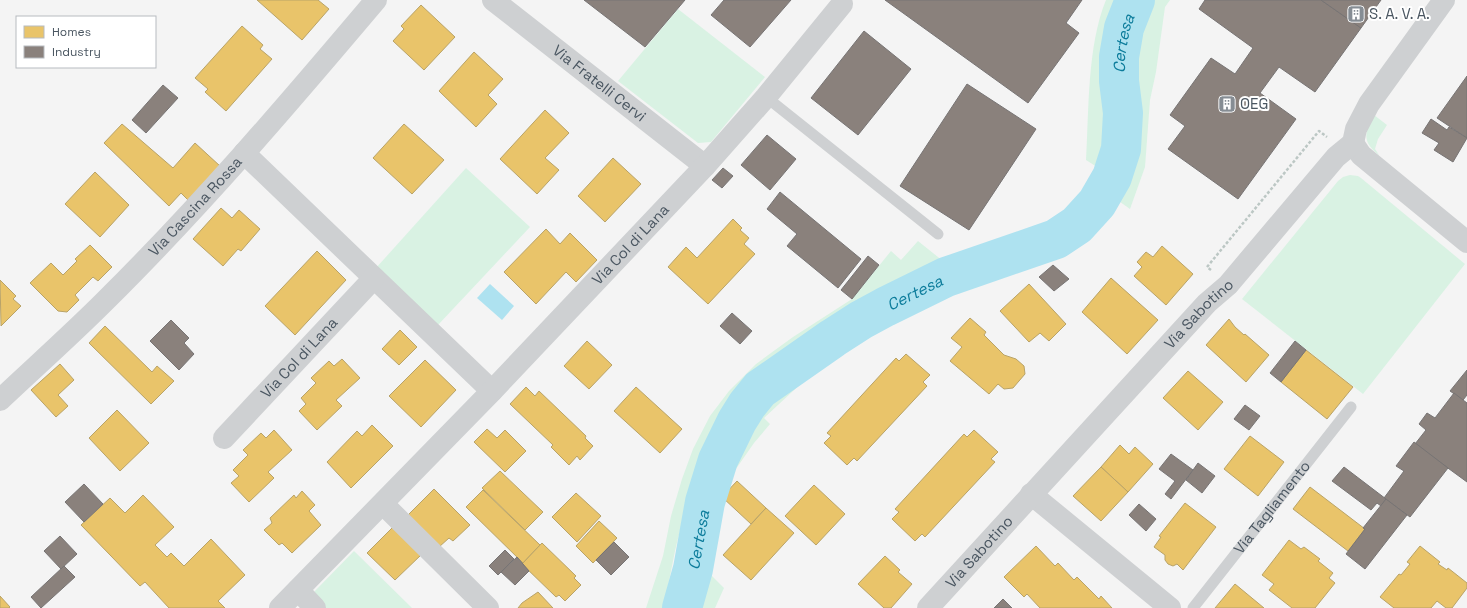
<svg xmlns="http://www.w3.org/2000/svg" width="1467" height="608" viewBox="0 0 1467 608" font-family="'Space Grotesk',sans-serif">
<style>
.green{fill:#d9f2e3}
.water{fill:#aee2f0}
.homes{fill:#e9c46a;stroke:#b9a367}
.industry{fill:#8a817c;stroke:#777474}
.lines{fill:none;stroke-linecap:round;stroke-linejoin:round}
.river{stroke:#aee2f0;stroke-width:40}
.path{stroke:#bcc7c4;stroke-width:2.5;stroke-dasharray:3 2;stroke-linecap:butt}
.service{stroke:#ced0d2;stroke-width:11}
.minor{stroke:#ced0d2;stroke-width:22}
.labels{text-anchor:middle;stroke-width:4;stroke-linejoin:round;paint-order:stroke}
.poi-label{font-size:15px;fill:#4a5661;stroke:#fff;text-anchor:start}
.street-label{font-size:15px;fill:#4a5661;stroke:#fff}
.water-label{font-size:16px;font-style:italic;fill:#0c7c9b;stroke:#fff}
</style>
<rect width="100%" height="100%" fill="#f4f4f4"/>
<g class="green">
<path d="M 1106,0 L 1121,0 L 1113,19 L 1104,61 L 1104,82 L 1110,101 L 1111,131 L 1108,149 L 1092,183 L 1097,167 L 1086,160 C 1089,111 1087,46 1106,0 Z"/>
<path d="M 1143,0 L 1170,0 L 1165,7 L 1156,72 L 1150,100 L 1145,167 L 1130,209 L 1116,199 C 1127,176 1132,150 1131,125 C 1131,110 1127,97 1126,82 C 1124,55 1129,24 1143,0 Z"/>
<polygon points="678,9 765,77 711,142 698,143 618,81"/>
<path d="M 1374,115 L 1387,125 L 1378,139 L 1375,149 L 1379,155 C 1361,141 1365,132 1374,115 Z"/>
<polygon points="466,168 530,227 438,325 376,268"/>
<polygon points="1350,175 1358,176 1361,178 1465,264 1363,394 1242,299 1338,181 1343,177"/>
<path d="M 918,241 L 948,265 L 904,282 L 870,300 L 759,377 C 712,419 689,491 675,551 C 671,570 668,589 663,608 L 646,608 L 663,556 L 671,516 L 682,479 L 693,449 L 710,416 L 729,391 L 756,364 L 793,337 L 852,299 L 891,251 L 901,260 Z"/>
<path d="M 832,357 L 821,365 L 764,418 L 770,424 L 754,443 L 731,476 L 726,471 C 735,450 745,418 763,404 C 772,397 783,393 792,386 C 805,376 817,365 832,357 Z"/>
<polygon points="354,551 412,608 322,608 313,593"/>
<polygon points="708,572 724,588 715,608 698,608"/>
</g>
<polygon class="water" points="490,284 514,306 502,320 477,298"/>
<g class="homes">
<polygon points="257,0 318,0 329,9 302,40"/>
<polygon points="421,5 455,37 424,70 393,41 404,29 401,26"/>
<polygon points="242,26 263,45 260,49 272,59 226,111 205,92 208,89 195,78"/>
<polygon points="474,52 503,79 488,95 497,104 476,127 439,91"/>
<polygon points="545,110 569,133 545,158 559,170 537,194 500,159"/>
<polygon points="122,124 173,168 195,143 220,166 188,200 181,193 169,206 104,143"/>
<polygon points="404,124 444,160 412,194 373,158"/>
<polygon points="613,158 641,184 605,222 578,196"/>
<polygon points="95,172 129,205 100,237 65,204"/>
<polygon points="221,208 232,218 239,210 260,229 241,251 238,249 223,266 193,239"/>
<polygon points="733,219 742,228 740,230 749,238 744,244 755,254 708,304 668,267 686,247 697,258"/>
<polygon points="546,229 560,244 570,233 597,260 576,282 566,272 536,304 504,272"/>
<polygon points="90,245 112,267 98,281 93,277 75,295 79,300 67,312 58,311 30,283 51,263 63,275 77,261 75,259"/>
<polygon points="1162,246 1193,274 1166,305 1134,276 1142,267 1137,262 1146,252 1153,257"/>
<polygon points="317,251 346,280 295,335 265,306"/>
<polygon points="1111,278 1158,320 1127,354 1082,312"/>
<polygon points="0,280 16,296 13,299 21,306 1,326"/>
<polygon points="1029,284 1066,324 1049,341 1040,333 1029,342 1000,311"/>
<polygon points="970,318 986,332 984,335 1004,355 1016,359 1024,366 1025,374 1013,388 1004,389 998,384 989,394 950,361 962,347 951,338"/>
<polygon points="1229,319 1235,327 1244,335 1245,334 1269,355 1246,382 1206,345"/>
<polygon points="105,326 152,372 157,366 174,381 151,404 89,343"/>
<polygon points="400,330 417,347 399,365 382,349"/>
<polygon points="587,341 612,365 589,389 564,366"/>
<polygon points="1306,350 1353,387 1327,419 1281,382"/>
<polygon points="906,354 930,375 923,382 927,386 857,461 854,458 847,465 824,443 831,436 827,433 896,358 899,361"/>
<polygon points="342,359 360,378 336,400 342,406 317,430 299,411 306,404 301,398 316,383 311,378 329,361 334,366"/>
<polygon points="425,360 456,390 421,427 389,396"/>
<polygon points="60,364 74,380 58,395 68,406 56,417 31,390"/>
<polygon points="1188,371 1223,402 1198,430 1163,398"/>
<polygon points="526,387 535,396 539,391 586,436 585,438 593,446 580,460 577,456 569,465 551,447 553,445 510,404"/>
<polygon points="636,387 682,429 660,453 614,411"/>
<polygon points="117,410 149,443 120,471 89,438"/>
<polygon points="372,425 393,446 351,488 327,462 357,431 362,436"/>
<polygon points="487,429 497,438 505,430 526,451 505,472 474,442"/>
<polygon points="274,430 292,450 268,472 274,478 249,502 231,483 239,476 233,470 248,455 243,450 261,433 266,438"/>
<polygon points="974,430 998,452 991,459 995,462 925,537 922,534 915,541 892,519 899,512 895,509 964,434 967,437"/>
<polygon points="1250,436 1284,462 1258,496 1224,469"/>
<polygon points="1120,445 1129,454 1135,447 1153,464 1128,492 1101,467"/>
<polygon points="1101,467 1128,492 1101,521 1073,496"/>
<polygon points="500,471 543,512 525,530 482,488"/>
<polygon points="737,481 766,508 751,524 722,497"/>
<polygon points="814,485 845,514 816,545 785,516"/>
<polygon points="1310,487 1365,529 1348,551 1293,509"/>
<polygon points="434,489 470,525 453,541 449,538 439,547 407,516"/>
<polygon points="483,490 540,545 523,563 466,507"/>
<polygon points="302,491 315,505 309,511 321,525 292,553 282,543 279,545 264,530 272,523 270,518 294,495 296,498"/>
<polygon points="576,493 601,516 577,542 552,517"/>
<polygon points="143,495 174,527 155,545 167,557 171,553 184,566 211,539 245,575 218,601 225,608 169,608 145,582 140,586 81,525 110,498 125,513"/>
<polygon points="1185,503 1216,527 1183,570 1177,564 1173,566 1168,564 1165,560 1165,555 1154,547 1161,537 1159,536"/>
<polygon points="766,508 794,533 751,580 723,555"/>
<polygon points="599,521 617,538 593,563 576,546"/>
<polygon points="394,526 422,554 395,580 367,553"/>
<polygon points="1289,540 1301,549 1304,547 1320,559 1318,561 1333,573 1329,578 1335,583 1315,608 1292,608 1269,590 1274,584 1262,575"/>
<polygon points="542,543 576,576 574,578 581,585 565,601 559,595 556,597 522,564"/>
<polygon points="1036,546 1055,566 1058,563 1074,580 1077,577 1099,599 1101,596 1112,608 1040,608 1027,594 1024,597 1004,577"/>
<polygon points="1420,546 1440,562 1438,564 1447,570 1448,568 1467,583 1467,588 1452,608 1446,608 1437,601 1431,608 1394,608 1380,597 1399,574 1401,575 1410,564 1407,562"/>
<polygon points="885,556 900,570 898,572 912,584 891,608 884,608 858,584"/>
<polygon points="1235,584 1264,608 1215,608"/>
<polygon points="538,592 553,608 518,608 522,603"/>
<polygon points="0,596 10,607 9,608 0,608"/>
</g>
<g class="industry">
<polygon points="584,0 685,0 645,47"/>
<polygon points="724,0 791,0 750,47 711,15"/>
<polygon points="885,0 1082,0 1066,23 1079,33 1028,103"/>
<polygon points="1205,0 1321,0 1361,28 1315,92 1279,67 1260,93 1296,119 1238,199 1168,149 1185,126 1170,115 1211,58 1235,74 1253,48 1199,9"/>
<polygon points="1321,0 1381,0 1361,28"/>
<polygon points="864,31 911,69 858,135 811,98"/>
<polygon points="1467,76 1467,138 1437,118"/>
<polygon points="967,84 1036,129 969,230 900,186"/>
<polygon points="163,85 178,98 146,133 132,120"/>
<polygon points="1431,119 1447,130 1449,127 1467,138 1453,162 1434,150 1439,143 1422,133"/>
<polygon points="767,135 796,159 770,190 741,165"/>
<polygon points="723,168 733,176 722,188 712,180"/>
<polygon points="780,192 861,259 838,288 787,246 797,234 767,209"/>
<polygon points="868,256 879,265 852,299 841,290"/>
<polygon points="1053,265 1069,279 1054,291 1039,277"/>
<polygon points="732,313 752,331 740,344 720,326"/>
<polygon points="171,320 189,338 184,343 194,354 179,370 150,341"/>
<polygon points="1295,341 1306,350 1281,382 1270,373"/>
<polygon points="1467,370 1467,395 1463,400 1450,391"/>
<polygon points="1454,393 1467,403 1467,482 1415,444 1426,430 1419,424 1427,413 1435,418"/>
<polygon points="1245,405 1260,416 1249,430 1234,419"/>
<polygon points="1414,442 1448,468 1410,517 1384,498 1404,471 1396,466"/>
<polygon points="1171,454 1193,470 1171,499 1165,494 1175,481 1159,469"/>
<polygon points="1198,463 1215,476 1202,493 1186,480"/>
<polygon points="1344,467 1386,499 1381,506 1377,503 1371,510 1332,481"/>
<polygon points="84,484 103,504 84,522 65,502"/>
<polygon points="1386,499 1407,515 1365,569 1346,554 1365,529 1363,528"/>
<polygon points="1139,504 1156,519 1146,531 1129,515"/>
<polygon points="60,536 77,554 61,569 44,551"/>
<polygon points="614,542 629,557 611,575 596,560"/>
<polygon points="505,550 514,559 498,575 489,566"/>
<polygon points="517,557 529,571 515,585 501,572"/>
<polygon points="64,566 75,577 41,608 31,597"/>
<polygon points="1003,599 1012,608 994,608"/>
</g>
<g class="lines">
<path class="river" id="s1" d="M 682,608 L 693,569 L 705,502 L 718,460 L 737,421 L 747,405 L 760,389 L 833,338 L 861,320 L 885,307 L 946,277 L 1056,239 L 1077,225 L 1097,203 L 1112,177 L 1121,149 L 1123,113 L 1119,81 L 1119,57 L 1124,28 L 1135,0"/>
<polyline class="path" points="1211,270 1207,267 1319,131 1327,137"/>
<g class="service">
<polyline points="766,97 938,234"/>
<path id="s2" d="M 1193,608 L 1351,407"/>
</g>
<g class="minor">
<path id="s3" d="M 493,0 L 705,166"/>
<polyline points="1353,143 1361,155 1467,242"/>
<polyline points="244,153 492,391"/>
<path id="s4" d="M 0,400 C 35,367 71,335 105,301 C 201,206 289,103 376,0"/>
<path id="s5" d="M 224,438 L 374,278"/>
<polyline points="1031,494 1170,608"/>
<polyline points="383,504 488,608"/>
<polyline points="298,590 315,608"/>
<path id="s6" d="M 280,608 L 492,391 L 705,166 L 766,97 L 842,4"/>
<path id="s7" d="M 928,608 L 1207,303 L 1228,285 L 1336,157 L 1353,143 L 1356,129 L 1369,104 L 1444,0"/>
</g>
</g>
<defs>
<symbol id="building-square" viewBox="-11 -11 22 22"><rect x="-9" y="-9" width="18" height="18" rx="4" fill="#868d94" stroke="#fff"/><path d="M-4-6H4V6H1V3H-1V6H-4ZM-2.5-4.3h1.7v1.8h-1.7ZM.8-4.3h1.7v1.8H.8ZM-2.5-1h1.7V.8h-1.7ZM.8-1h1.7V.8H.8Z" fill="#fff"/></symbol>
</defs>
<g fill-rule="evenodd">
<use href="#building-square" x="1346" y="4" width="20" height="20"/>
<use href="#building-square" x="1217" y="94" width="20" height="20"/>
</g>
<g class="labels">
<g class="poi-label">
<text x="1369" y="19">S. A. V. A.</text>
<text x="1240" y="109">OEG</text>
</g>
<g class="street-label">
<text dy="5" stroke="none"><textPath href="#s3" startOffset="135">Via Fratelli Cervi</textPath></text>
<text dy="5" stroke="none"><textPath href="#s4" startOffset="275">Via Cascina Rossa</textPath></text>
<text dy="5" stroke="none"><textPath href="#s6" startOffset="505">Via Col di Lana</textPath></text>
<text dy="5" stroke="none"><textPath href="#s7" startOffset="400">Via Sabotino</textPath></text>
<text dy="5" stroke="none"><textPath href="#s5" startOffset="110">Via Col di Lana</textPath></text>
<text dy="5" stroke="none"><textPath href="#s2" startOffset="128">Via Tagliamento</textPath></text>
<text dy="5" stroke="none"><textPath href="#s7" startOffset="76">Via Sabotino</textPath></text>
</g>
<g class="water-label">
<text dy="6" stroke="none"><textPath href="#s1" startOffset="790">Certesa</textPath></text>
<text dy="6" stroke="none"><textPath href="#s1" startOffset="418">Certesa</textPath></text>
<text dy="6" stroke="none"><textPath href="#s1" startOffset="70">Certesa</textPath></text>
</g>
</g>
<rect x="16" y="16" width="140" height="52" fill="#ffffff" stroke="#b7bbc0"/>
<rect x="24" y="26" width="20" height="12" fill="#e9c46a" stroke="#b7bbc0"/>
<text x="52" y="36" font-size="12" fill="#4a5661">Homes</text>
<rect x="24" y="46" width="20" height="12" fill="#8a817c" stroke="#b7bbc0"/>
<text x="52" y="56" font-size="12" fill="#4a5661">Industry</text>
</svg>
